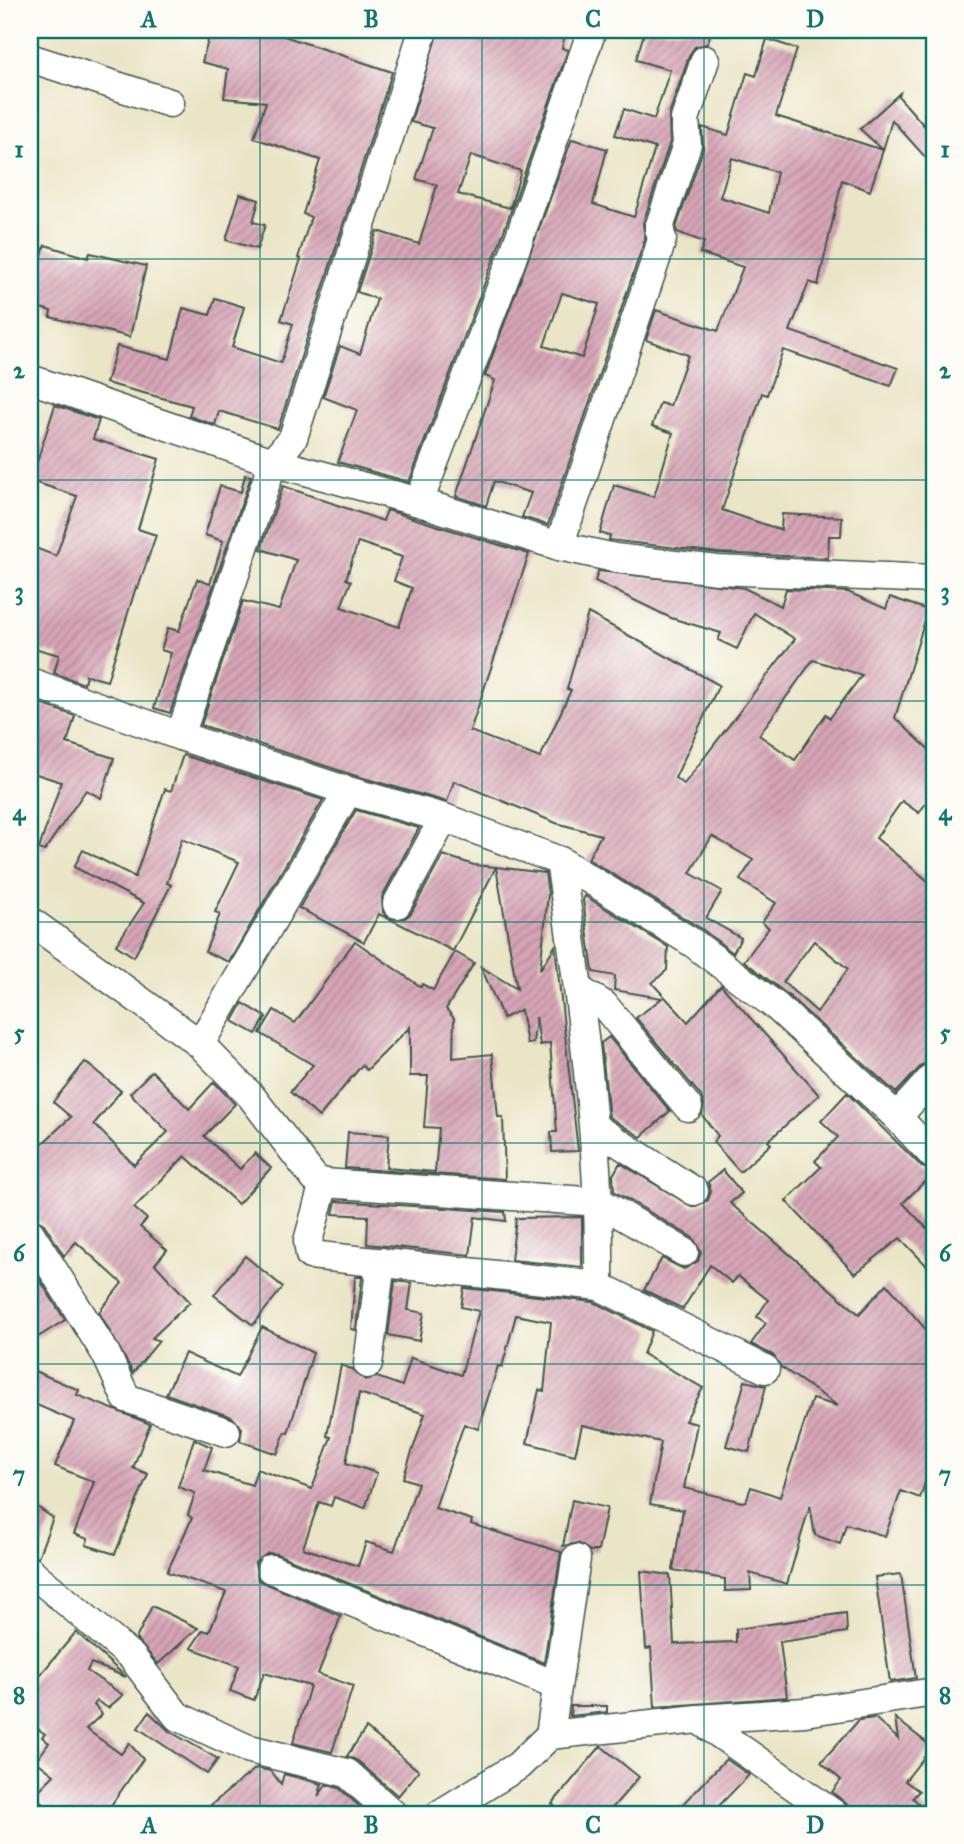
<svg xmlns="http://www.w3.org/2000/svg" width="964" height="1844" viewBox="0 0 964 1844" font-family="'IM FELL Great Primer',serif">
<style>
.building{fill:url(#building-hatch);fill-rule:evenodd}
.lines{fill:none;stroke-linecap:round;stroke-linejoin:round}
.minor-casing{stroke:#3e564a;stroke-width:31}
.minor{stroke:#fff;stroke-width:28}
.grid{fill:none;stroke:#0f766e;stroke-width:2;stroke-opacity:0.55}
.neatline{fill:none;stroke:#0f766e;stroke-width:2.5}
.grid-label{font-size:23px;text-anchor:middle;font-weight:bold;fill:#0f766e}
</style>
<defs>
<pattern id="building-hatch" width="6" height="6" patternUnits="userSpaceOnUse" patternTransform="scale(1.75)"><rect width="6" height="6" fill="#d7a4b6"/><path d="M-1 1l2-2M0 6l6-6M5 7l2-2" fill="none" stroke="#ae8795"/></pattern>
</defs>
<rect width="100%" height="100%" fill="#fdfcf7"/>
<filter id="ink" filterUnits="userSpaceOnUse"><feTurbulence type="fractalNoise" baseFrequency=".0143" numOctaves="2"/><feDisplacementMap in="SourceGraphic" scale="14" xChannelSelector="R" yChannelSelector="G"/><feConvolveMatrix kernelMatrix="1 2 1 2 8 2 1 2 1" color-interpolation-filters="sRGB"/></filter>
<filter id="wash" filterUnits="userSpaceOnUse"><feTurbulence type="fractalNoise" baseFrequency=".00686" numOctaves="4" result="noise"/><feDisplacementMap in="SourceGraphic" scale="28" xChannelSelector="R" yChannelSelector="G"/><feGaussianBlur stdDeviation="1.57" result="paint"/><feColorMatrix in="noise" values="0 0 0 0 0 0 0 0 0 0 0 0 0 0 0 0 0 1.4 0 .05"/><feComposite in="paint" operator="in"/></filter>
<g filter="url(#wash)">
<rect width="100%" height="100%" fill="#ebe5c7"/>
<g id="blocks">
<g class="building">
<polygon points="211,30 266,30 392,72 278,429 219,411 215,425 189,416 192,406 106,383 117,346 170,359 183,308 210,315 215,298 244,307 232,347 281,363 293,324 281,320 301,259 298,258 311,217 303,214 320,160 254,138 266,102 224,98 228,69 202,62"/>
<path d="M 438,30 L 566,30 L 562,48 L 568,50 L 496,253 L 409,482 L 338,462 L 357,410 L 323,397 L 340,346 L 360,354 L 377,299 L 357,292 L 377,231 L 419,244 L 437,185 L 416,179 L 433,128 L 411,122 ZM 471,155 L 521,171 L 510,208 L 458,194 Z"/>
<path d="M 645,30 L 712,30 L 707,44 L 695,47 L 690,54 L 669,114 L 670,142 L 643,223 L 645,239 L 548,525 L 522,517 L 531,493 L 494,481 L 486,506 L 456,496 L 495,380 L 485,376 L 572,139 L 607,149 L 593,204 L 634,217 L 655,148 L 615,135 L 624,109 L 654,119 L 670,70 L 636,60 ZM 562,293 L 599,304 L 582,358 L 544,346 Z"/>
<path d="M 767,39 L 797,49 L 776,116 L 883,150 L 870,191 L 842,180 L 818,285 L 809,282 L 790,331 L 898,368 L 891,386 L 783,350 L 767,395 L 762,393 L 722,510 L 781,530 L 782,514 L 842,517 L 841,536 L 829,536 L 828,558 L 719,553 L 609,540 L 610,536 L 600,533 L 614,485 L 654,497 L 673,433 L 652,426 L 660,403 L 670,406 L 688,355 L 646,340 L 656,310 L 718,331 L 743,267 L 700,253 L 704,242 L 677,232 L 676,228 L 703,149 L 702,127 L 728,135 L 747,73 L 756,76 ZM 732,158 L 777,172 L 769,213 L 720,197 Z"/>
<polygon points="900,93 899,97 934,137 934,167 892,120 883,150 860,129"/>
<polygon points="240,194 259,200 253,222 265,225 257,249 226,240"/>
<polygon points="45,245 88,258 90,253 146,266 130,337 50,317 51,311 30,305 30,294"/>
<polygon points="55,405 99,420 93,439 159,459 138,529 156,535 138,588 136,587 107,681 86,675 84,684 54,673 59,655 30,647 30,546 56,556 77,496 31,481"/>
<polygon points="245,475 251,476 170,713 154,708 171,653 161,650 168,628 179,631 197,579 210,584 223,541 205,535 220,486 241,492"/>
<path d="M 283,486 L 383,521 L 387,510 L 529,554 L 470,731 L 540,758 L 571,690 L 567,689 L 588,613 L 719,685 L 675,778 L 684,784 L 795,639 L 754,613 L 737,649 L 718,640 L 721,633 L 671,618 L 595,581 L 598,571 L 744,588 L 781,606 L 786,589 L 848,592 L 886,609 L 890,597 L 928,610 L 895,718 L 934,754 L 934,791 L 919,813 L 902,801 L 876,838 L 934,886 L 934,1060 L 922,1065 L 896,1093 L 788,995 L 744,961 L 769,928 L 762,922 L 776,903 L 740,880 L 753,860 L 712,836 L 690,873 L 722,891 L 706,918 L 741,938 L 733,953 L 702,929 L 588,859 L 601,835 L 556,823 L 454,781 L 447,802 L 353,775 L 201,725 L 243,601 L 279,610 L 296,560 L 261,549 ZM 358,542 L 402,557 L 394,581 L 412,588 L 399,627 L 341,607 L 351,581 L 346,579 ZM 813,660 L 862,675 L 830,718 L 826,714 L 795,760 L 759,735 ZM 814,941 L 848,969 L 817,1012 L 783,982 Z"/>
<polygon points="33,701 75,716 67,743 114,758 101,798 86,790 44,851 39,849 61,782 30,772 30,714"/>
<polygon points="183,755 323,800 229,962 205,952 220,914 215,912 239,862 182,839 167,883 171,885 134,957 116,945 144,903 74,867 83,850 135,877 165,789 171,791"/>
<polygon points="356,810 419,828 382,897 383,912 389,919 379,914 364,942 299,908"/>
<polygon points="443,855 474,865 496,867 453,951 390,919 405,918 411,913"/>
<polygon points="496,867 545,873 548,894 540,970 555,946 578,1151 552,1152 551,1132 557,1132 550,1043 540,1045 536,1017 533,1043 527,1044 521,1010 503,1018 481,967 517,989"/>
<polygon points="585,896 668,947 667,970 652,983 688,1022 721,985 819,1095 768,1141 771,1144 740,1172 713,1142 718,1136 702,1115 704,1105 701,1096 636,1018 662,998 614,990 615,976 593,972 583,900"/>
<polygon points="355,941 421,987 422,984 433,990 455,952 474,963 446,1009 454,1018 453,1058 492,1054 498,1117 503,1117 505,1179 345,1168 348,1132 389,1135 386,1168 435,1172 439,1128 424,1127 428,1076 410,1076 410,1027 367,1070 362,1065 319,1117 290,1092 313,1065 260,1033 274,1010 295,1023"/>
<polygon points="243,1003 266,1017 256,1034 233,1021"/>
<polygon points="609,1037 670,1111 641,1137 609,1117 601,1043"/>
<polygon points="85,1062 121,1091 94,1124 134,1165 168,1132 130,1093 152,1071 189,1109 214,1082 235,1104 204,1136 240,1169 255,1153 271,1168 238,1204 185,1156 134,1208 147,1219 140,1227 167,1250 155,1264 190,1302 152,1338 159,1341 133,1373 99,1312 122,1283 76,1242 64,1256 44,1224 30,1216 30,1155 71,1117 53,1102"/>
<polygon points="847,1093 922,1167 934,1172 903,1203 934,1236 934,1273 900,1238 855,1274 786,1201 821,1167 815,1161 838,1137 821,1121"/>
<path d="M 620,1163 L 693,1207 L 708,1200 L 711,1191 L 708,1182 L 723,1170 L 742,1193 L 730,1203 L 859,1314 L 887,1284 L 934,1339 L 934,1456 L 920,1498 L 901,1491 L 885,1536 L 846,1524 L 840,1544 L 815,1535 L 810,1505 L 787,1584 L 750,1573 L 751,1590 L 725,1591 L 725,1579 L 673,1570 L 683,1510 L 650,1504 L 661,1442 L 582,1425 L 575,1455 L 527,1443 L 539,1390 L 544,1391 L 551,1322 L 516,1315 L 502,1367 L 498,1366 L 478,1429 L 464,1424 L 435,1508 L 472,1520 L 471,1524 L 561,1552 L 544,1663 L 277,1554 L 268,1553 L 255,1563 L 258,1580 L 341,1616 L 318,1674 L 353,1686 L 332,1752 L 293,1743 L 310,1686 L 264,1673 L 254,1700 L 230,1691 L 239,1666 L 191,1648 L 203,1630 L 209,1632 L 226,1592 L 167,1572 L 192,1518 L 188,1515 L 195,1493 L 178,1487 L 194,1439 L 212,1447 L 204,1470 L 252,1485 L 257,1469 L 312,1489 L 331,1437 L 327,1436 L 341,1365 L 352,1369 L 365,1380 L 377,1377 L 402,1386 L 411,1358 L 461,1375 L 479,1311 L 461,1307 L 464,1288 L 594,1302 L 652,1331 L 643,1354 L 703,1388 L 685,1421 L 697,1424 L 684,1488 L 742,1502 L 746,1501 L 751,1487 L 780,1497 L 812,1399 L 838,1406 L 781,1367 L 773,1355 L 751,1344 L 766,1323 L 757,1317 L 768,1300 L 738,1276 L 732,1283 L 710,1265 L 683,1309 L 644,1290 L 662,1258 L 684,1269 L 698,1261 L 701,1252 L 693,1238 L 614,1191 L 613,1175 ZM 359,1393 L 425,1414 L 403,1478 L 418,1483 L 394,1551 L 366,1542 L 358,1566 L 303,1548 L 319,1502 L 331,1506 L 334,1497 L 365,1508 L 377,1473 L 346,1463 Z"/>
<polygon points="336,1201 505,1212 506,1221 475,1217 470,1255 367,1244 368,1216 333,1214"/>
<polygon points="582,1217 582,1267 511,1260 516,1218"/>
<polygon points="245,1256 283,1287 253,1325 214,1295"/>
<polygon points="30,1264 65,1320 38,1337 30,1324"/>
<polygon points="355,1277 362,1277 356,1330 351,1329"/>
<polygon points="395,1281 412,1283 408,1310 424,1313 419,1341 388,1335"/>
<polygon points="262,1327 313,1353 288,1433 285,1432 277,1454 240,1441 242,1428 232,1417 166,1394 185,1353 237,1377"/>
<polygon points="30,1369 79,1390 77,1395 150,1424 133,1468 148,1474 115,1554 86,1545 88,1539 74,1534 94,1482 55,1466 74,1421 30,1402"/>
<polygon points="745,1381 766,1386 749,1452 726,1446"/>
<polygon points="572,1500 607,1508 598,1551 590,1551 578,1543 563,1546"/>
<polygon points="30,1502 53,1518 38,1557 30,1555"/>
<polygon points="641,1571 670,1575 674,1644 736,1642 736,1629 846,1613 847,1632 780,1642 787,1697 655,1707 651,1648 646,1649"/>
<polygon points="901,1574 916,1678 890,1682 875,1577"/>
<polygon points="152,1606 198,1628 158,1664 136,1639"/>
<polygon points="76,1632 126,1677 91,1663 87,1671 123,1695 108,1708 97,1701 94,1705 102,1714 86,1729 121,1754 129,1743 143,1759 105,1814 54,1814 34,1795 54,1775 36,1761 49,1743 42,1737 45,1734 30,1723 30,1687"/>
<polygon points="571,1706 607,1706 607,1712 570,1716"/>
<polygon points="149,1712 169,1731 218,1759 207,1774 138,1728"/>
<polygon points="875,1718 898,1739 895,1718 932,1747 905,1781 919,1791 913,1798 930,1814 850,1814 849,1806 832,1792 841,1780 821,1762 859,1720"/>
<polygon points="366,1728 419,1771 398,1796 358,1761 347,1756"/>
<polygon points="601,1746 639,1777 607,1814 564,1814 552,1804"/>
<polygon points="726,1759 749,1775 711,1814 673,1814"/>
<polygon points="256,1768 271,1771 281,1784 284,1774 322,1784 318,1797 326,1785 339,1788 367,1813 200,1814"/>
</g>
</g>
</g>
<g filter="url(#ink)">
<use href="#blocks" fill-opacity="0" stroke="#3e564a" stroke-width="2"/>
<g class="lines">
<defs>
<g id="minor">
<polyline points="30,58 170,103"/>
<polyline points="30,379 273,462 419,502 559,546 615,558 718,570 934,579"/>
<polyline points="419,502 512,259 592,30"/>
<polyline points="559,546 657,256 662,239 659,228 687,144 685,119 705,60"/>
<polyline points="30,682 180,736 348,791 444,818 560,861 693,943 777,1007 897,1117 934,1156"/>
<polyline points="180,736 273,462 293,438 422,34"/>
<path d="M 560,861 C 581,1003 601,1144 599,1286"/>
<polyline points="397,904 444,818"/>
<polyline points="30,921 200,1044 251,1096 315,1179 324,1183 600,1202 684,1252"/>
<polyline points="579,990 604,1005 688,1107"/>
<polyline points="200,1044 348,791"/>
<polyline points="897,1117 934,1076"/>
<polyline points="594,1127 694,1191"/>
<polyline points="324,1183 308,1241 310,1255 599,1286 765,1369"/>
<polyline points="30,1233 106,1354 126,1398 226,1432"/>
<polyline points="368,1364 381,1262"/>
<polyline points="271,1569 555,1685"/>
<polyline points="30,1571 132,1657 177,1716 246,1748 347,1773 393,1814"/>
<polyline points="698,1719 834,1814"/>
<polyline points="550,1735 576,1559"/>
<polyline points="440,1814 518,1766 550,1735 698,1719 805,1712 934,1692"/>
</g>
</defs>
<use href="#minor" class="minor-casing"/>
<use href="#minor" class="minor"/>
</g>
</g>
<path class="grid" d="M 260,30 L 260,1814M 482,30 L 482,1814M 704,30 L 704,1814M 30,259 L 934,259M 30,480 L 934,480M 30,701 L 934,701M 30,922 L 934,922M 30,1143 L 934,1143M 30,1364 L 934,1364M 30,1585 L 934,1585"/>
<rect width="964" height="1844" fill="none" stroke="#fdfcf7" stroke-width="77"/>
<rect x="38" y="38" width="888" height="1768" class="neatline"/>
<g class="grid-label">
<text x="149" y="27">A</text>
<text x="371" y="27">B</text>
<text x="593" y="27">C</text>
<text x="815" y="27">D</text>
<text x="19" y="157">1</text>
<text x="945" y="157">1</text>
<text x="19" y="378">2</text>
<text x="945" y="378">2</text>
<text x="19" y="599">3</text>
<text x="945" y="599">3</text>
<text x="19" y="820">4</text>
<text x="945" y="820">4</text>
<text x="19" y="1040">5</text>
<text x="945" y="1040">5</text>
<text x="19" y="1261">6</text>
<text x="945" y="1261">6</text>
<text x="19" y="1482">7</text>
<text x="945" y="1482">7</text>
<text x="19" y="1703">8</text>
<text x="945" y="1703">8</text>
<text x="149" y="1833">A</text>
<text x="371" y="1833">B</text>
<text x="593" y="1833">C</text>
<text x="815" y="1833">D</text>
</g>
</svg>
